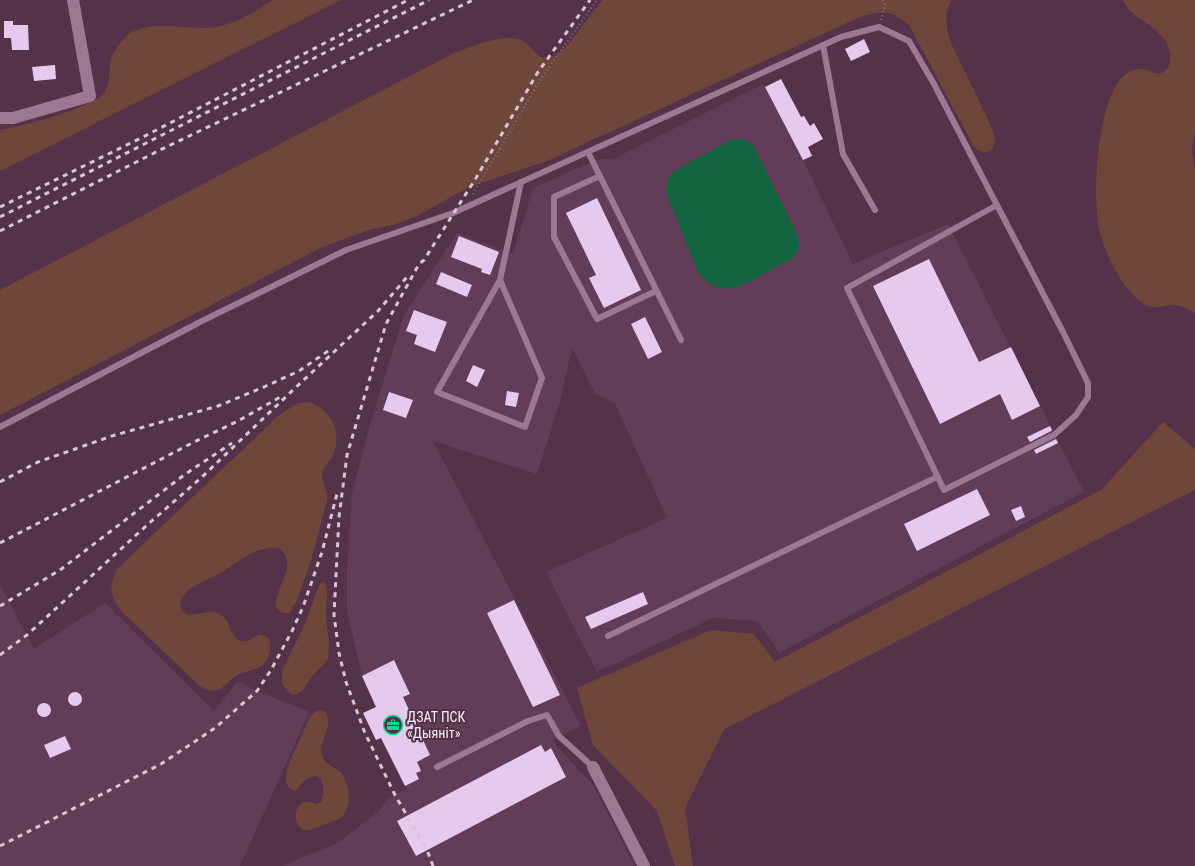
<svg xmlns="http://www.w3.org/2000/svg" width="1195" height="866" viewBox="0 0 1195 866" font-family="'Roboto Condensed',sans-serif">
<style>
.built{fill:#633c57}
.green{fill:#6e473a}
.water{fill:#126440}
.building{fill:#e6c9ef}
.lines{fill:none;stroke-linecap:round;stroke-linejoin:round}
.path{stroke:#8c7184;stroke-width:2;stroke-dasharray:1 3;stroke-linecap:butt}
.service{stroke:#9e7892;stroke-width:6}
.minor{stroke:#9e7892;stroke-width:12}
.rail{stroke:#d8c6d2;stroke-width:3;stroke-dasharray:5 5;stroke-linecap:butt}
.labels{text-anchor:middle;stroke-width:4;stroke-linejoin:round;paint-order:stroke}
.poi-label{font-size:14px;fill:#fceff8;stroke:#54324a;text-anchor:start}
</style>
<rect width="100%" height="100%" fill="#54324a"/>
<g class="built">
<polygon points="763,84 803,160 853,264 948,224 1084,492 779,653 758,621 713,618 597,672 546,572 667,518 615,403 595,394 572,347 560,402 537,474 433,441 581,726 551,740 593,785 635,866 282,866 339,842 379,811 388,798 408,788 405,786 381,738 376,740 363,713 377,706 362,676 347,612 347,568 352,493 371,421 404,315 457,233 513,254 533,188 599,159 613,159"/>
<polygon points="0,585 34,649 105,603 214,711 238,681 257,691 309,712 240,866 0,866"/>
</g>
<g class="green">
<path d="M 273,0 L 341,0 L 0,171 L 0,130 C 20,127 94,107 104,93 C 112,82 108,70 111,58 C 113,52 117,47 121,42 C 124,39 127,34 132,32 C 156,20 184,29 210,28 C 233,26 254,12 273,0 Z"/>
<path d="M 602,0 L 952,0 C 943,13 946,28 951,43 L 992,128 C 994,133 996,139 994,145 C 990,156 979,153 973,145 L 909,25 C 890,9 885,11 862,16 L 547,161 L 478,184 L 462,191 L 417,216 L 396,224 L 369,230 L 322,247 L 0,415 L 0,290 L 452,54 C 472,46 497,35 518,39 C 532,42 536,62 551,58 C 566,53 591,13 602,0 Z"/>
<path d="M 1122,0 L 1195,0 L 1195,130 L 1192,150 L 1195,170 L 1195,313 C 1188,309 1181,305 1173,305 C 1160,306 1153,311 1141,302 C 1122,288 1106,255 1100,233 C 1091,201 1097,93 1126,74 C 1130,71 1136,69 1141,69 C 1150,69 1158,78 1166,70 C 1169,67 1170,63 1170,59 C 1172,34 1144,24 1129,10 C 1127,7 1125,3 1122,0 Z"/>
<path d="M 308,402 C 331,408 343,433 333,455 C 330,462 323,466 322,474 C 322,483 328,490 327,500 L 311,561 L 297,600 L 289,613 C 278,614 274,608 277,597 C 281,581 297,561 279,548 C 256,546 242,560 224,571 C 213,578 174,590 181,608 C 186,621 201,611 211,612 C 232,613 227,634 239,640 C 251,647 256,627 269,639 C 272,651 268,665 255,669 C 249,672 243,672 237,675 C 222,685 220,698 200,686 L 121,611 C 110,596 108,585 118,568 L 277,417 L 298,403 Z"/>
<polygon points="1163,422 1195,449 1195,490 724,729 685,808 693,866 675,866 657,811 593,745 577,688 711,630 754,634 775,662 1101,490"/>
<polygon points="322,582 325,583 327,590 326,617 329,644 328,659 324,664 311,677 303,690 298,693 294,695 289,693 282,683 282,671 305,624 319,585"/>
<path d="M 317,710 L 324,711 C 337,727 315,742 323,758 C 327,766 337,767 342,774 C 350,786 353,811 339,819 L 307,831 C 288,827 294,793 316,804 L 321,802 C 325,793 325,770 309,778 C 303,780 300,787 295,791 C 283,788 286,775 288,766 L 310,717 Z"/>
</g>
<path class="water" d="M 735,139 C 743,139 747,140 753,145 L 798,236 C 800,246 799,253 791,259 C 780,265 769,271 758,277 C 735,289 717,297 698,272 L 667,195 C 665,186 667,179 673,172 L 728,141 Z"/>
<g class="building">
<polygon points="4,21 13,21 13,25 28,25 29,50 12,50 11,38 4,38"/>
<polygon points="864,39 870,52 851,61 845,49"/>
<polygon points="55,65 56,79 34,81 32,67"/>
<polygon points="781,79 801,117 804,116 810,126 814,123 823,139 808,147 812,156 803,160 765,87"/>
<polygon points="597,198 641,290 604,308 589,278 596,275 566,213"/>
<polygon points="459,236 499,252 490,275 481,272 482,269 451,257"/>
<polygon points="929,259 979,362 1011,347 1040,406 1012,420 1000,394 940,424 873,286"/>
<polygon points="441,272 472,285 467,297 436,284"/>
<polygon points="414,310 447,322 435,352 414,344 417,335 406,331"/>
<polygon points="645,317 662,352 648,359 631,324"/>
<polygon points="473,365 485,370 477,387 466,381"/>
<polygon points="507,391 519,393 516,407 505,405"/>
<polygon points="389,392 413,400 406,418 383,410"/>
<polygon points="1050,426 1052,430 1051,431 1030,442 1027,437"/>
<polygon points="1056,439 1058,443 1036,454 1034,450"/>
<polygon points="977,489 990,515 917,551 904,524"/>
<polygon points="1021,506 1025,517 1016,521 1011,510"/>
<polygon points="643,592 648,604 591,629 585,617"/>
<polygon points="514,600 560,695 533,707 487,613"/>
<polygon points="394,660 410,694 403,697 430,755 417,762 421,771 416,773 419,779 405,786 381,738 376,740 363,713 376,707 362,676"/>
<circle cx="75" cy="699" r="7"/>
<circle cx="44" cy="710" r="7"/>
<polygon points="65,736 71,749 50,758 44,745"/>
<polygon points="541,745 545,752 551,748 566,777 416,856 397,821"/>
</g>
<g class="lines">
<g class="path">
<polyline points="881,20 885,6 883,0"/>
<polyline points="473,194 542,77 597,0"/>
</g>
<g class="service">
<polyline points="823,45 843,154 875,210"/>
<polyline points="588,152 681,340"/>
<polyline points="600,176 554,197 554,237 597,319 656,291"/>
<polyline points="500,280 542,378 525,427 437,392 500,280 521,182"/>
<polyline points="0,427 202,321 346,250 453,213 841,37 879,27 909,41 934,84 1063,332 1088,383 1088,397 1076,415 1054,435 944,490 847,288 997,205"/>
<polyline points="608,636 937,477"/>
<polyline points="437,767 528,721 547,715 559,736 593,767"/>
</g>
<g class="minor">
<polyline points="0,118 13,118 90,96 73,0"/>
<polyline points="593,767 644,866"/>
</g>
<g class="rail">
<polyline points="0,207 141,138 408,0"/>
<polyline points="0,217 429,0"/>
<polyline points="0,231 160,150 473,0"/>
<polyline points="0,482 38,462 112,436 218,406 264,387 299,371 331,349"/>
<polyline points="0,543 194,442 238,421 282,396"/>
<polyline points="0,606 60,570 184,475 232,443"/>
<polyline points="0,655 27,635 146,526 202,477 294,389 378,311 407,277"/>
<polyline points="0,846 161,764 215,728 257,691 271,670 292,631 303,607 322,552 338,490"/>
<polyline points="433,866 427,850 395,795 365,733 346,682 339,653 334,615 339,517 347,455 386,324 419,264 424,260 476,178 538,72 590,0"/>
</g>
</g>
<defs>
<symbol id="office-ring" viewBox="-11 -11 22 22"><circle r="9.5" fill="#54324a" stroke="#05d98b" stroke-width="1.5"/><path d="M-6-3h4V-5.5h4V-3h4V5H-6ZM-1-4.5V-3h2v-1.5ZM-6 0V1H6V0Z" fill="#05d98b"/></symbol>
</defs>
<g fill-rule="evenodd">
<use href="#office-ring" x="382" y="714" width="22" height="22"/>
</g>
<g class="labels">
<g class="poi-label">
<text x="407" y="722">ДЗАТ ПСК<tspan x="407" dy="16">«Дыяніт»</tspan></text>
</g>
</g>
</svg>
